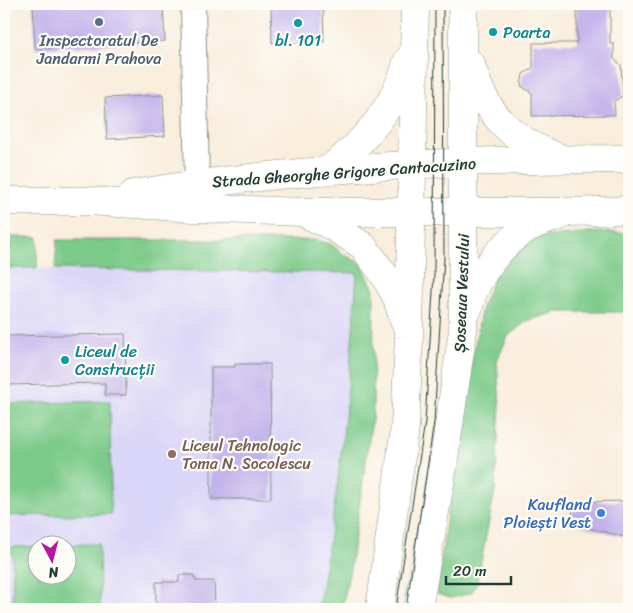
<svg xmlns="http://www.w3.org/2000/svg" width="633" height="613" viewBox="0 0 633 613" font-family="Sriracha,sans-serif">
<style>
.built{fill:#dad6f7;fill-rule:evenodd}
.green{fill:#7cca89;stroke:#4e845e}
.building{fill:#c2b2eb}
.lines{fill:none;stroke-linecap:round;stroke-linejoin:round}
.minor-casing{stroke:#8c9588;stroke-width:26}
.secondary-casing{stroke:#8c9588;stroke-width:29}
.minor{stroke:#fff;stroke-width:24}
.secondary{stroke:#fff;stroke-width:28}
.tram{stroke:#1f3d34;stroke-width:1}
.service-dot{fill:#5c6f8a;stroke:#fdfcf7;stroke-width:2}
.culture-dot{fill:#0f9aa8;stroke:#fdfcf7;stroke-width:2}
.education-dot{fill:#8d6e63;stroke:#fdfcf7;stroke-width:2}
.shop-dot{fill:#3f7fe0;stroke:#fdfcf7;stroke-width:2}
.labels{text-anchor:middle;stroke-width:4.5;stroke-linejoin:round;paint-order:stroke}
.culture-label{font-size:16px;fill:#0d838f;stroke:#fdfcf7;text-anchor:start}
.service-label{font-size:16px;fill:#4e5e75;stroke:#fdfcf7}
.street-label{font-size:16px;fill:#1f3d34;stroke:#fdfcf7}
.education-label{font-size:16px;fill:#785e54;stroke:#fdfcf7;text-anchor:start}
.shop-label{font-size:16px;fill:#366cbe;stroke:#fdfcf7;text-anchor:end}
</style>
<rect width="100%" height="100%" fill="#fdfcf7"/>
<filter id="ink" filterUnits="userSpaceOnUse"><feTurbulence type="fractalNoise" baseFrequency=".02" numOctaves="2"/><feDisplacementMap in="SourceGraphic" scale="10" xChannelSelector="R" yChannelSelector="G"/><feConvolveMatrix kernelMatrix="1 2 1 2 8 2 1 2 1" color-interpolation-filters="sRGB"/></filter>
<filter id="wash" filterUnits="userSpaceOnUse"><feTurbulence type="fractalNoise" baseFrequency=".0096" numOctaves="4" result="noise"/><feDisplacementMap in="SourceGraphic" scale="20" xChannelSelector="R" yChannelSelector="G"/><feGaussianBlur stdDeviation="1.12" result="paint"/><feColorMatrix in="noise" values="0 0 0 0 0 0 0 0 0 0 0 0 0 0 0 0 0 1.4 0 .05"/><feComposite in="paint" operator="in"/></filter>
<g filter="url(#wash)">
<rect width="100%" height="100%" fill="#f9eddc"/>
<path class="built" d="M 4,268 L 357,273 L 351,364 L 328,555 L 318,609 L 4,609 ZM 38,546 L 68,546 L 68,576 L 38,576 Z"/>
<g class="green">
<polygon points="587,232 629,233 629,312 557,312 527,321 508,336 497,360 500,407 495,490 477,583 471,593 451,598 437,594 452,475 482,306 496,272 514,249 541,237"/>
<polygon points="4,237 38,237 37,268 4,268"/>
<path d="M 57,240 L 315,240 L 331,244 L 343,254 L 362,264 L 374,290 L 373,413 L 350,569 L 342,609 L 318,609 C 338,498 350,386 357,273 L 55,269 Z"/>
<polygon points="110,401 111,514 4,516 4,404"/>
<polygon points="99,544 100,609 13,609 12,547 37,546 38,576 68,576 68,546 42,545"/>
</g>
<g id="blocks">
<g class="building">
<polygon points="33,4 163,4 165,41 35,49"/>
<polygon points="271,4 323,4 324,42 272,43"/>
<polygon points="577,6 610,6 610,44 614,44 614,59 621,65 623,96 614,101 615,115 532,116 532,93 521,86 523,74 533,68 533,43 577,43"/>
<polygon points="163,95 165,136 107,139 105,98"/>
<polygon points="125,334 126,395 105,395 105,383 4,385 4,336"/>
<polygon points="235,364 270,364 271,499 211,499 211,367 235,367"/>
<polygon points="629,501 629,538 573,524 572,502"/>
<polygon points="179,575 193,575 196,581 214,581 215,609 156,609 156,582 179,582"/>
</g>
</g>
</g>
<g filter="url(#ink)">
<use href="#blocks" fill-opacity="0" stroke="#8c9588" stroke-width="1"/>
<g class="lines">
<defs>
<polyline id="minor" points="193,4 197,183"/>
<g id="secondary">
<path d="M 471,64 C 484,113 511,140 558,157"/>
<path d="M 328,170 C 366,141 395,107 408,60"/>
<path d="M 133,194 C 297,167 463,159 629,159"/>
<polyline points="4,201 89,201 194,208 302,212 570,212 629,210"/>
<polyline points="306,214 335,228 363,246 385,276 397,298 404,321"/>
<path d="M 468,309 C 476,275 503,240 534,225 C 542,221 551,219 560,216"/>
<polyline points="380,609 405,427 409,337 415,4"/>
<polyline points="418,609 443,466 463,330 463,4"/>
</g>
</defs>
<use href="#minor" class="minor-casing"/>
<use href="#secondary" class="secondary-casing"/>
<use href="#minor" class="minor"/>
<use href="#secondary" class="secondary"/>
<g class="tram">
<polyline points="396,609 425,422 434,275 435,4"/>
<polyline points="406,609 434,422 444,258 443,4"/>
</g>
</g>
</g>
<circle class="service-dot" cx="99" cy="22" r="5"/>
<g class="culture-dot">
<circle cx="298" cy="23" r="5"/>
<circle cx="493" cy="32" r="5"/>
<circle cx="65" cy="360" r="5"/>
</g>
<circle class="education-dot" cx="172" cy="454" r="5"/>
<circle class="shop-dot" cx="601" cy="513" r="5"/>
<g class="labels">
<g class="culture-label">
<text x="503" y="38">Poarta</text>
<text x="298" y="46" text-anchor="middle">bl. 101</text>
<text x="75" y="357">Liceul de<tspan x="75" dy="18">Construcții</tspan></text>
</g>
<g class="service-label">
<text x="99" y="46">Inspectoratul De<tspan x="99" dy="18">Jandarmi Prahova</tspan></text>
</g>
<g class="street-label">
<text transform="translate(344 172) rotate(-4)" y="6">Strada Gheorghe Grigore Cantacuzino</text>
<text transform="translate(461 293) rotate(-88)" y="6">Șoseaua Vestului</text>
</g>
<g class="education-label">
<text x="182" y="451">Liceul Tehnologic<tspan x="182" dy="18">Toma N. Socolescu</tspan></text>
</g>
<g class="shop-label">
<text x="591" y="510">Kaufland<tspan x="591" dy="18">Ploiești Vest</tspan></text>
</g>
</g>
<rect width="633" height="613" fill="none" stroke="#fdfcf7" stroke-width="20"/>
<g transform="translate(52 560) rotate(173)"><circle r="24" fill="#fdfcf7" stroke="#a4b0a9"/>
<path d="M0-4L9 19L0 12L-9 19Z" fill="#b5179e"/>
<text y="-8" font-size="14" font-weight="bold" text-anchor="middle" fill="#1f3d34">N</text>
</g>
<path d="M446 576v8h65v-8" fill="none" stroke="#1f3d34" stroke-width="2.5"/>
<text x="453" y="576" font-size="15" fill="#1f3d34" stroke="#fdfcf7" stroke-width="4" paint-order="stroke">20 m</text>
</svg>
